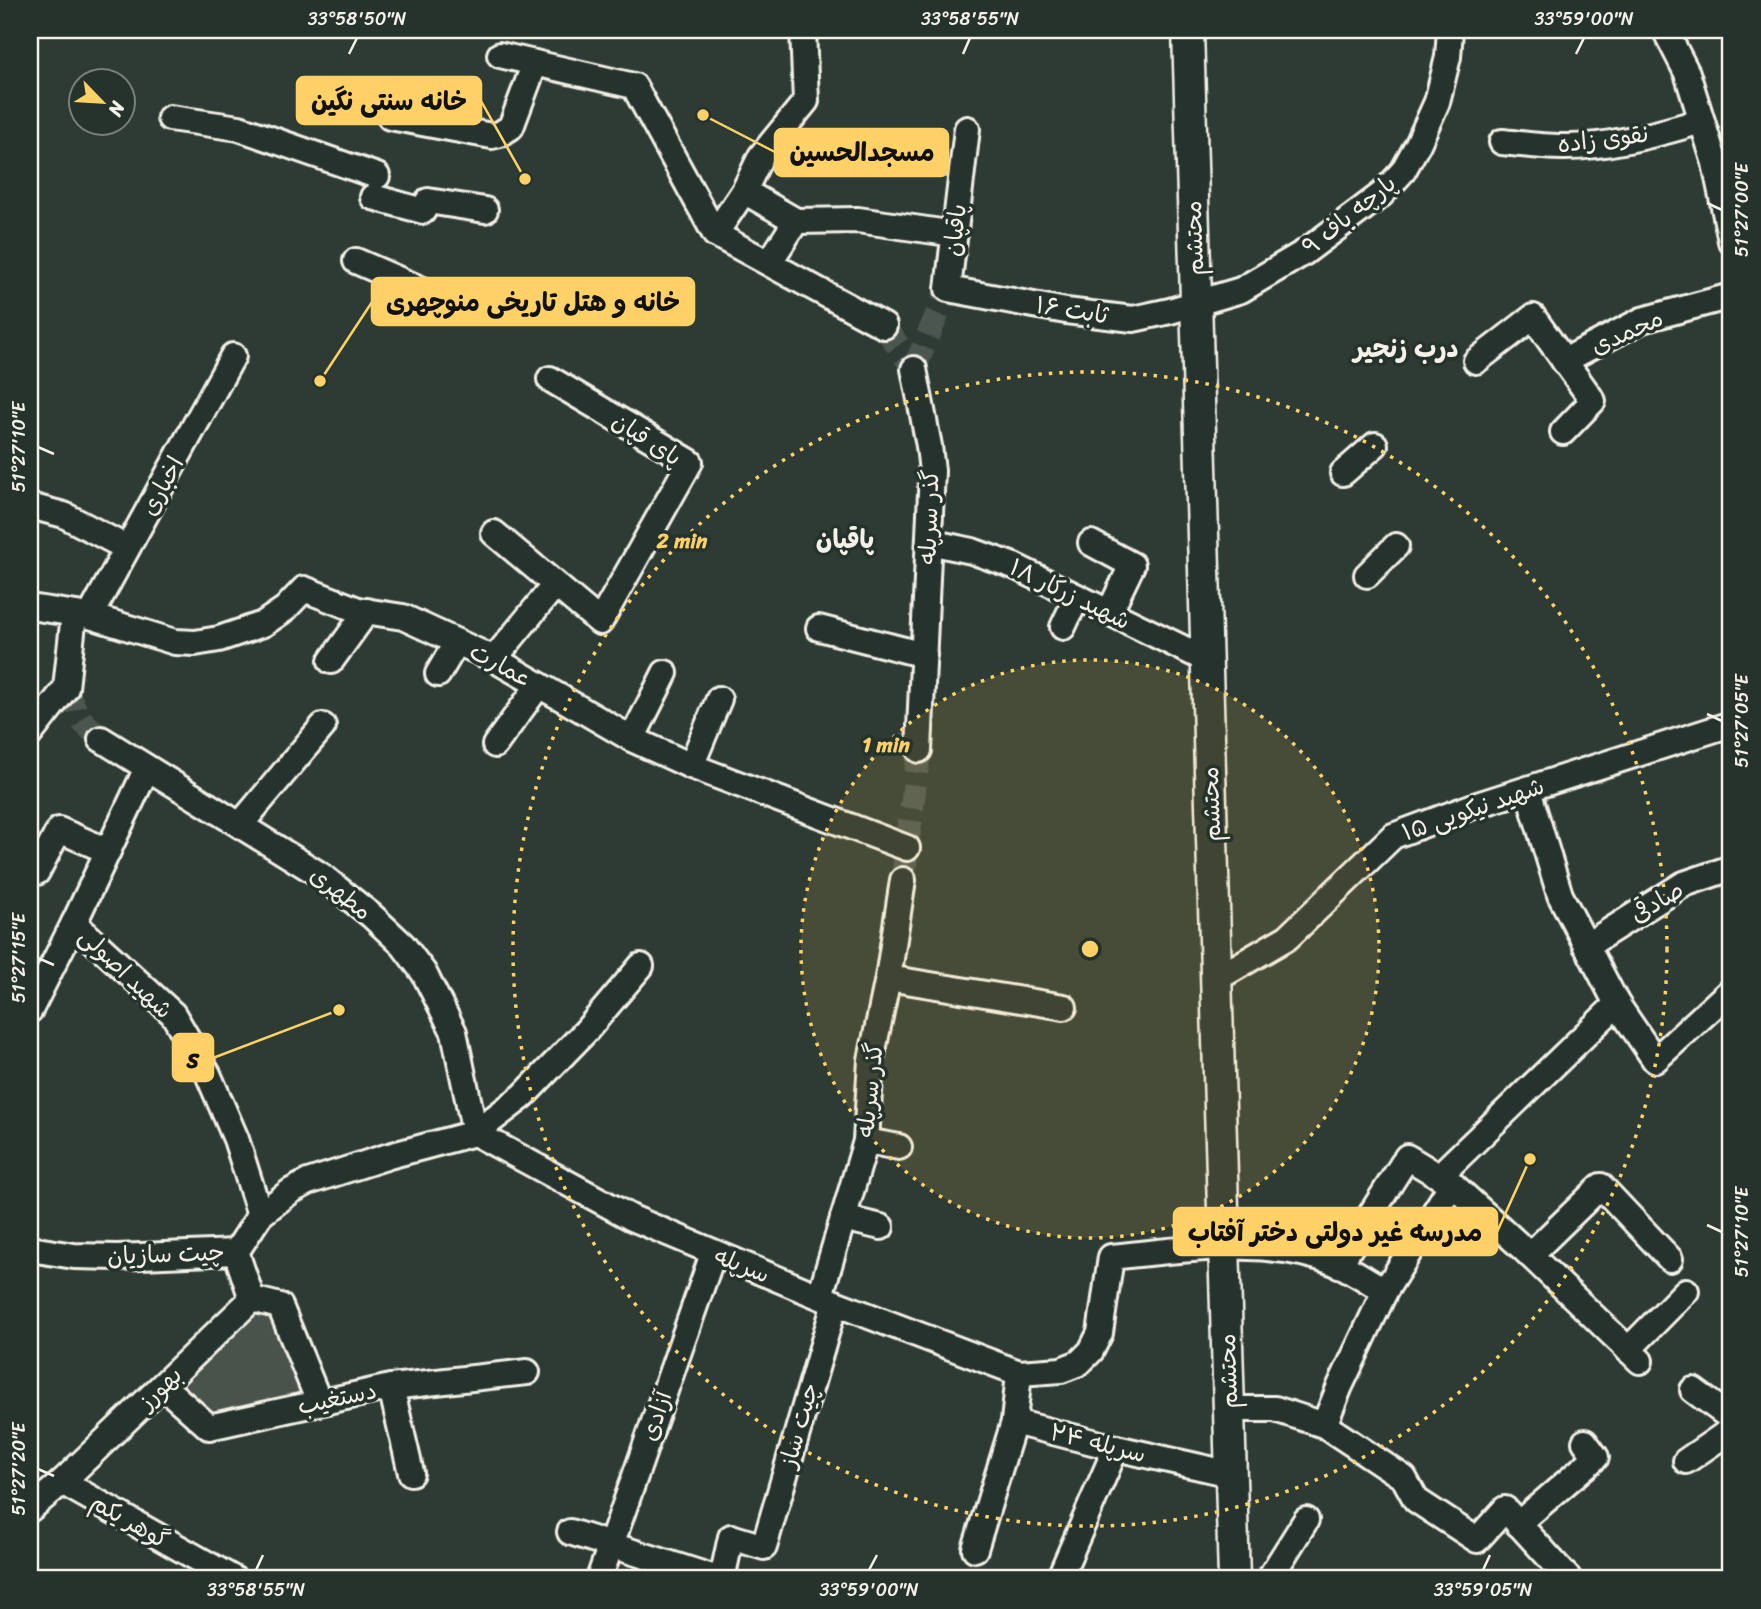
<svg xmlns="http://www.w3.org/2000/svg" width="1761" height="1609" viewBox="0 0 1761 1609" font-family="Sriracha,'Playpen Sans Arabic',sans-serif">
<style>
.green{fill:#48524c;stroke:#9ea29a;stroke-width:2}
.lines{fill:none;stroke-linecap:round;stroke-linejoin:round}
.minor-tunnel{stroke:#4c564f;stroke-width:24;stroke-dasharray:24 12;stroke-linecap:butt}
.minor-casing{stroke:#f4f1e8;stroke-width:30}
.major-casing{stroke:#f4f1e8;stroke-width:35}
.minor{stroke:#26332d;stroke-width:24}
.major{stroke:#26332d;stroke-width:30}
.ticks{fill:none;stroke:#f4f1e8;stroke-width:2.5}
.ring{fill:none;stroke:#ffd166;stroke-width:3.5;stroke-dasharray:3.5 7}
.labels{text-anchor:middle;stroke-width:7;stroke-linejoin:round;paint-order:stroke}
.street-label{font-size:24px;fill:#f4f1e8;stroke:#26332d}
.neighbourhood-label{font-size:26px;font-weight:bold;fill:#f4f1e8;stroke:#26332d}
.centre{fill:#ffd166;stroke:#26332d;stroke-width:3.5}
.ring-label{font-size:21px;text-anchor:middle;font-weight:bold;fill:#ffd166;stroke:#26332d;stroke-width:7;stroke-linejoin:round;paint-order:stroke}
.leader{fill:none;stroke:#ffd166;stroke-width:2.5}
.callout-dot{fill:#ffd166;stroke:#26332d;stroke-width:2.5}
.callout{fill:#ffd166;stroke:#ffd166;stroke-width:2.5}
.callout-label{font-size:26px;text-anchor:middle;font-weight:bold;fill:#111}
.neatline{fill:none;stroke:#f4f1e8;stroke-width:2.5}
.ticks-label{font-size:18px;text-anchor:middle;fill:#f4f1e8}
</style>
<rect width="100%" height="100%" fill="#2e3b34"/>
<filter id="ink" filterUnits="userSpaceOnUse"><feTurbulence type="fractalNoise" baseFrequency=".0143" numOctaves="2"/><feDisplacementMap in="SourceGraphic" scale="14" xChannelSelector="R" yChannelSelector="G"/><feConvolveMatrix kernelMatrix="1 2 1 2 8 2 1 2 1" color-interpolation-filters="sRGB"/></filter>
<g filter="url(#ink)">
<polygon class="green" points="252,1299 280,1306 319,1402 209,1427 163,1386"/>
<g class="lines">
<g class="minor-tunnel">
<polyline points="884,326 914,369"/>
<polyline points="914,369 948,289"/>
<polyline points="66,688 78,717 101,739"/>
<polyline points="903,880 919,750"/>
</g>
<defs>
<g id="minor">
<polyline points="803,30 806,101 761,156 744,191 715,234 884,326"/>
<polyline points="1665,30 1687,73 1715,163 1731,241"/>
<polyline points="500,55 634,86 715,234"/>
<polyline points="390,117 492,136 500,134 511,127 535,63"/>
<polyline points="170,118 239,128 377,176"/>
<polyline points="967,129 948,289 1066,311 1133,319 1170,311 1241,290 1305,252 1382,194 1403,171 1418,144 1437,102 1448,57 1450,30"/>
<path d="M 1502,142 C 1522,144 1542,147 1562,147 C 1606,148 1659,134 1701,121"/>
<polyline points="744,191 796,221 858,220 955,234"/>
<polyline points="373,197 423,211 428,201 485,210"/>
<polyline points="356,261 425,291"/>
<polyline points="769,263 796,221"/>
<polyline points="1476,361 1533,317 1593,401 1563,432"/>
<polyline points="1564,361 1642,320 1731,296"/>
<polyline points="914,369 929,446 932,471 919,750"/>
<polyline points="1343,473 1375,445"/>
<polyline points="30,506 64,515 127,548"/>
<polyline points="494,533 600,622 690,462 550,379"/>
<polyline points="929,542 972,551 1014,566 1207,660"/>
<polyline points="1091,543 1132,565 1109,613"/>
<polyline points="1367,575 1396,546"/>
<polyline points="30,607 90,616 175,642 195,643 219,639 263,624 285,609 304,589 358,610 403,617 494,659 632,739 691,766 907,848"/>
<polyline points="90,616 233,356"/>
<polyline points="1063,627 1077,597"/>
<polyline points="819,628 924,655"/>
<polyline points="494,659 555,585"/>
<polyline points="331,661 367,611"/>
<polyline points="438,674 457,642"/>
<polyline points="30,734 66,688 74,614"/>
<polyline points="101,739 322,876 372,916 403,945 424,973 454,1032 475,1133"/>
<polyline points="632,739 665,673"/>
<polyline points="495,745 539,685"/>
<polyline points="691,766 719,699"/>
<polyline points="1528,790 1560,895 1617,1004 1655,1060 1731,990"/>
<polyline points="241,824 323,726"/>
<polyline points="37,872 59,830 108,851"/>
<polyline points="74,923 173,1014 208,1074 236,1139 260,1215"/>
<polyline points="1586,946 1684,884 1731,868"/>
<polyline points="888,978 1064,1007"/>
<polyline points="1216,979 1288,937 1393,836 1471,807 1731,724"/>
<polyline points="30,1010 74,923 147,768"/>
<path d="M 475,1133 L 632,1218 L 835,1303 L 1019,1373 L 1061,1370 L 1079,1363 L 1091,1351 L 1100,1333 L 1111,1257 C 1185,1250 1267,1235 1338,1264 C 1354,1271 1370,1282 1385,1291"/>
<polyline points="866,1141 899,1147"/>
<polyline points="1439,1176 1617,1004"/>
<polyline points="843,1218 881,1227"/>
<polyline points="30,1249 74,1256 117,1257 236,1252"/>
<polyline points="236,1252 260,1215 291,1191 308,1182 389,1156 475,1133 523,1096 586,1031 641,966"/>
<polyline points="1530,1255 1601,1186 1670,1259"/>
<polyline points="1339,1265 1407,1157 1452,1184 1530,1255 1640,1361"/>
<polyline points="820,1296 866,1141 871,1060 888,978 903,880"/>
<polyline points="252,1299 280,1306 319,1402"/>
<polyline points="1628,1350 1686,1291"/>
<polyline points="1019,1373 1014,1422 1116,1448 1231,1474"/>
<polyline points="163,1386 209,1427 391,1387 527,1372"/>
<polyline points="391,1387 411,1473"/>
<polyline points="1693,1390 1731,1418"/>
<polyline points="1229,1409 1275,1409 1324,1425 1404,1478 1416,1500 1477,1540 1505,1509 1569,1579"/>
<polyline points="1324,1425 1340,1386 1385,1291 1452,1184"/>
<polyline points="1686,1461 1731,1430"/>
<polyline points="62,1482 234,1579"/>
<polyline points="30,1509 62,1482 252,1299 236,1252"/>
<polyline points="1518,1524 1596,1457 1585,1442"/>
<polyline points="570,1532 718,1579"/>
<polyline points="975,1549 1014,1422"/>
<polyline points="599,1579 713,1254"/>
<polyline points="722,1579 731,1537 764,1547 835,1303"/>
<polyline points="1059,1579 1116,1448"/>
<polyline points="1269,1579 1306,1520"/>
</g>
<polyline id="major" points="1188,30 1234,1579"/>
</defs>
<use href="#minor" class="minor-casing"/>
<use href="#major" class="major-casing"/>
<use href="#minor" class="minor"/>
<use href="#major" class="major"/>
</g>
</g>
<path class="ticks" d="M 349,54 L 357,38M 963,54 L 970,38M 1576,54 L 1584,38M 1707,203 L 1722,210M 38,447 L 54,454M 1707,714 L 1722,721M 38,958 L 54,965M 1707,1225 L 1722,1232M 38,1469 L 54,1476M 256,1570 L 263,1555M 869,1570 L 877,1555M 1483,1570 L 1490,1555"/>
<circle cx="1090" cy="949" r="289" fill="#ffd166" fill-opacity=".12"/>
<g class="ring">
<circle cx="1090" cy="949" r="289"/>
<circle cx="1090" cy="949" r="577"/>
</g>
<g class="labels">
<g class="street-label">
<text transform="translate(1603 139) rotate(-7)" y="8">نقوی زاده</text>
<text transform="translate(1349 215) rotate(-39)" y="8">پارچه باف ۹</text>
<text transform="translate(955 230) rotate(-83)" y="8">پاقپان</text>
<text transform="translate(1194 238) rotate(-92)" y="8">محتشم</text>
<text transform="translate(1072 310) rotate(9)" y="8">ثابت ۱۶</text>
<text transform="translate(1627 332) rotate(-24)" y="8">محمدی</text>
<text transform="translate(647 439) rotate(33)" y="8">پای قپان</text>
<text transform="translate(162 486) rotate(-61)" y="8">اخباری</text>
<text transform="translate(929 517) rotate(-88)" y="8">گذر سرپله</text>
<text transform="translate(1070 594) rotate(26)" y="8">شهید زرکار ۱۸</text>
<text transform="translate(501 665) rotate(28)" y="8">عمارت</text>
<text transform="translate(1211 804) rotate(-92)" y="8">محتشم</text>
<text transform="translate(1473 809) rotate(-19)" y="8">شهید نیکویی ۱۵</text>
<text transform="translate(341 893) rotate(38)" y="8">مطهری</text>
<text transform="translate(1657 902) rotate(-31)" y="8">صادقی</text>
<text transform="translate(126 973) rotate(44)" y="8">شهید اصولی</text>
<text transform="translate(870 1090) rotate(-84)" y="8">گذر سرپله</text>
<text transform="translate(166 1254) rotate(-2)" y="8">چیت سازیان</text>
<text transform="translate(742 1265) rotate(22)" y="8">سرپله</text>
<text transform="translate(1228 1371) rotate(-92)" y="8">محتشم</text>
<text transform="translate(160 1388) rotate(-44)" y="8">بهورز</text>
<text transform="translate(337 1398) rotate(-12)" y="8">دستغیب</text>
<text transform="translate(656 1416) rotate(-71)" y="8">آزادی</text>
<text transform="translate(799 1425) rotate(-74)" y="8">چیت ساز</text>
<text transform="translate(1098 1443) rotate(14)" y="8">سرپله ۲۴</text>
<text transform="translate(130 1521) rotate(30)" y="8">گوهر یکم</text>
</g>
<g class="neighbourhood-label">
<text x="1406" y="357">درب زنجیر</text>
<text x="845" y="548">پاقپان</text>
</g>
</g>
<circle cx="1090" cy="949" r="10" class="centre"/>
<g class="ring-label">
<text x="682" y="548">2 min</text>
<text x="886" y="752">1 min</text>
</g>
<path class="leader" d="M525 179L481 101M703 115L775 152M320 381L372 302M339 1010L213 1058M1530 1159L1497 1232"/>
<g class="callout-dot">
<circle cx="525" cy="179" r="7"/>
<circle cx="703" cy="115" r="7"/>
<circle cx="320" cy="381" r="7"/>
<circle cx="339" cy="1010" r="7"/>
<circle cx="1530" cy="1159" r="7"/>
</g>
<g class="callout">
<rect x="297" y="77" width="184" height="47" rx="7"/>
<rect x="775" y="129" width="173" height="47" rx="7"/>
<rect x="372" y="278" width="322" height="47" rx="7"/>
<rect x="173" y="1034" width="40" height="47" rx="7"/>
<rect x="1174" y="1208" width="323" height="47" rx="7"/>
</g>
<g class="callout-label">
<text x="389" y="110">خانه سنتی نگین</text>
<text x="862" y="161">مسجدالحسین</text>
<text x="533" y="311">خانه و هتل تاریخی منوچهری</text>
<text x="193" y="1067">s</text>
<text x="1335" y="1241">مدرسه غیر دولتی دختر آفتاب</text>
</g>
<rect width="1761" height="1609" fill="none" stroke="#26332d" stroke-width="77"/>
<g transform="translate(102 102) rotate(115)"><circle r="33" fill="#26332d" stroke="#787f78" stroke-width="2"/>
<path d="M0-5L12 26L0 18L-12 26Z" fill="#ffd166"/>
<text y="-10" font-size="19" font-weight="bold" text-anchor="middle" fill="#f4f1e8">N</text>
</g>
<rect x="38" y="38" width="1684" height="1532" class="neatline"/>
<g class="ticks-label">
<text x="357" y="25">33°58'50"N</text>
<text x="970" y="25">33°58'55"N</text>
<text x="1584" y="25">33°59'00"N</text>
<text transform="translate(1742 210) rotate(-90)" y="6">51°27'00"E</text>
<text transform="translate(19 447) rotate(-90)" y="6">51°27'10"E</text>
<text transform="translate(1742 721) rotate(-90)" y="6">51°27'05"E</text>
<text transform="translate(19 958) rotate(-90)" y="6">51°27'15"E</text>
<text transform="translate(1742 1232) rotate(-90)" y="6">51°27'10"E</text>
<text transform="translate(19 1469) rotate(-90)" y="6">51°27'20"E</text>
<text x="256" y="1596">33°58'55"N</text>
<text x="869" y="1596">33°59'00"N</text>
<text x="1483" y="1596">33°59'05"N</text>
</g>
</svg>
